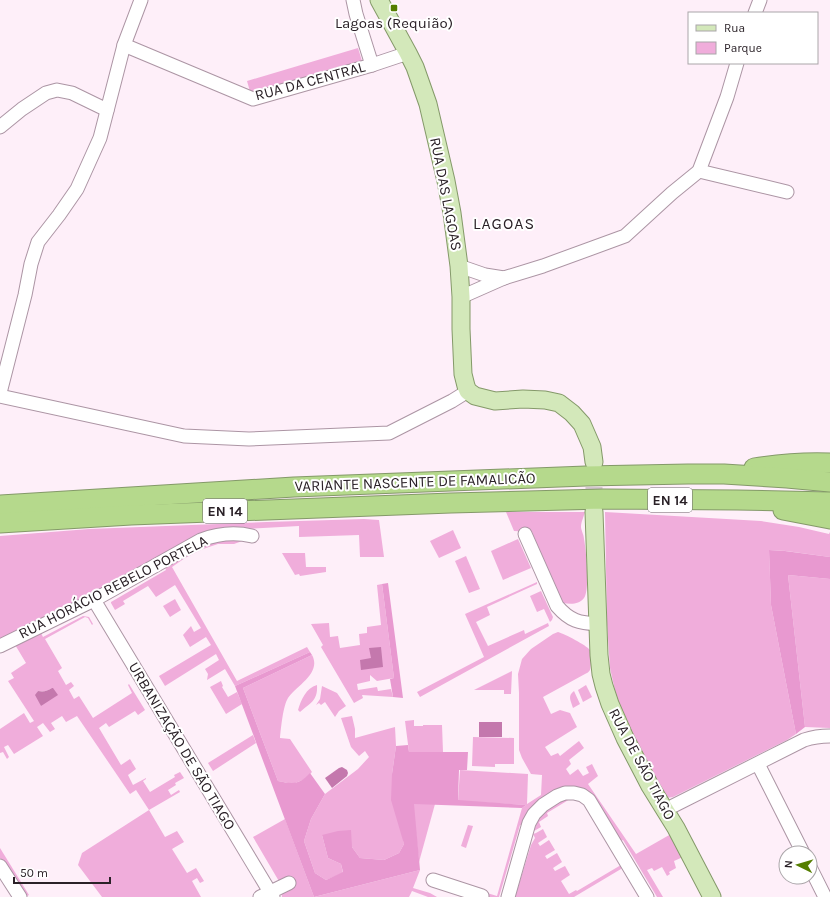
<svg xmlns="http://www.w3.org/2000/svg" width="830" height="897" viewBox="0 0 830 897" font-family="Karla,sans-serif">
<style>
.green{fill:#f0addb;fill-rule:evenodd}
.forest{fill:#e899d0}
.water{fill:#c478ad}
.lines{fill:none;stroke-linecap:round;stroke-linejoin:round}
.major-tunnel{stroke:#d4c6cf;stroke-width:17;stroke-dasharray:17 8;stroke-linecap:butt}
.minor-casing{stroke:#ac95a4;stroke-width:15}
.major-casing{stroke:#849969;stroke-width:19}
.highway-casing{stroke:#849969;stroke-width:21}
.minor{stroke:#fff;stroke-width:13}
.major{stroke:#d3e8ba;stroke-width:17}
.highway{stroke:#b5d98c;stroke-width:19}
.poi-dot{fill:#557e00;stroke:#fff;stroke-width:1.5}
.labels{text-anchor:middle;stroke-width:4;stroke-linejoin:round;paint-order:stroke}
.shield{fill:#fff;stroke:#6a6468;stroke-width:1}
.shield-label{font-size:14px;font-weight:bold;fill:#2a2127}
.poi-label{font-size:15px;fill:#2a2127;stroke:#fff}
.street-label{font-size:15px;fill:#2a2127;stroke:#fff}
.neighbourhood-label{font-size:16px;letter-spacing:1px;fill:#2a2127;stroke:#fff}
</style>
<rect width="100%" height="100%" fill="#feeff9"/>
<g class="green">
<polygon points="358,48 362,61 251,95 247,81"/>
<path d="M 506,512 L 585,512 C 584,516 581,522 581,527 C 581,530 584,535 584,539 C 586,549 590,590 584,598 C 579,605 570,604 563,603 L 558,596 L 532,532 L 514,531 Z"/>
<polygon points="605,512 761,521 799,527 829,534 830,532 830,557 786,551 769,550 771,605 796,734 787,740 673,797 667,798 626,722 616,695 610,668 607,623"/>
<polygon points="364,519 379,520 384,557 360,557 359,535 299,537 299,526 212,531 80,602 0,643 0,536 89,529 267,522"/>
<polygon points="453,530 461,548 439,558 430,541"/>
<polygon points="518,539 531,568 503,580 491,551"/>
<polygon points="212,540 245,540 234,544 218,544 203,549 185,558 172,567 237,681 307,647 310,652 235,686 225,669 207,680 208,674 205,669 219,660 216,654 165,686 159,676 211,645 206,637 190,647 183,635 191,626 194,632 201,628 175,585 156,597 148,586 123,601 125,604 115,610 111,603 111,602 166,570 164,564"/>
<polygon points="282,553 305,553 306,567 326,567 326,572 300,576 299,574 295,575"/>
<polygon points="466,556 480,589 469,593 455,561"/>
<polygon points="788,575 830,579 830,728 805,727"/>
<polygon points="537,582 537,584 487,607 490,615 476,622 488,646 524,630 525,634 548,623 549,626 420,697 417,692 484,657 465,614"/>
<polygon points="382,584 394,678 377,681 370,675 370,681 357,684 358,690 377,687 378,691 391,689 393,697 362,695 363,698 354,703 321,647 323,645 311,624 329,623 330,637 338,636 340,648 360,645 359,634 367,633 367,627 381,625 377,585"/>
<polygon points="541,591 553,617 552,620 550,622 544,609 537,612 530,596"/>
<polygon points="175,599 181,610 170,617 163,606"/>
<path d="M 83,616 L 89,617 L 93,624 L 92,625 L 88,618 L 85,617 L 45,639 L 62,668 L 58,671 L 66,685 L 71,682 L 74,686 L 69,690 L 74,699 L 79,696 L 93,718 L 132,693 L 128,685 L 129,684 L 145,710 L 138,715 L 135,711 L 109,727 L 106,723 L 99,728 L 121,765 L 130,759 L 136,769 L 128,775 L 133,785 L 146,778 L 146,779 L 143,781 L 150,792 L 175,777 L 174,775 L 180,772 L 184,778 L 175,783 L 176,785 L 168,790 L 171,795 L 179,790 L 180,792 L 149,810 L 165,837 L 177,831 L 184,842 L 172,849 L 187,873 L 196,868 L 204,881 L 200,883 L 197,878 L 192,881 L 201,897 L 102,897 L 78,865 L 82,853 L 149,810 L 136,790 L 130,794 L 77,716 L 66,722 L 62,716 L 51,723 L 55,729 L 50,732 L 43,723 L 37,727 L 43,736 L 14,754 L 8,745 L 4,747 L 9,757 L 7,759 L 3,752 L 0,753 L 0,729 L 24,713 L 30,723 L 34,721 L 8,681 L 14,678 L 11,673 L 26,663 L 14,643 L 40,631 L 43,637 ZM 52,688 L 41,706 L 37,693 L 38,691 C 44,692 47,691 52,688 Z"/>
<path d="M 558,632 C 565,634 586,645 590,650 C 592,653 591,667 590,670 C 589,672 587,673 585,674 L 543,697 L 551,714 L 560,710 L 570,713 L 577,727 L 545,747 L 551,756 L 558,753 L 560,756 L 579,741 L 584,748 L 569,760 L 571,764 L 566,769 L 570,775 L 578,769 L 583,776 L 589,773 L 586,767 L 592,764 L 598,776 L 588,784 L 636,854 L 671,834 L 683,857 L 674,861 L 676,868 L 669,872 L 670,874 L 667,876 L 662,867 L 654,871 L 652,868 L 647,870 L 663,897 L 657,897 L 623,840 L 619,842 L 574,788 L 525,826 L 520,825 L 499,897 L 486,897 L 487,893 L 497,896 L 522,808 L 526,805 L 458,801 L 460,770 L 528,774 L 527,804 L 541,795 L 542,775 L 531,774 L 522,758 L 519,750 L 519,693 L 518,674 L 522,659 L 531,649 L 553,634 Z"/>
<path d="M 312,655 C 322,673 296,686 288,698 C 283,706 281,728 280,738 L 290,739 L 312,772 L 305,779 L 293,784 L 278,781 L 243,688 Z"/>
<polygon points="512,671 511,694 504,694 504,690 474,690"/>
<polygon points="221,681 223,686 222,687 228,697 237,692 242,704 226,714 210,687"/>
<path d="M 317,685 C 318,701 310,703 300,712 L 298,710 C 301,700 306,688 317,685 Z"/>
<polygon points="586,685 592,697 583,702 578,690"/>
<polygon points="322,686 337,693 346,706 339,711 335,717 325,702 321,705 319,703 316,705 320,699"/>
<path d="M 574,691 L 580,704 L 573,708 C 571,701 567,696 574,691 Z"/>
<polygon points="352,716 355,729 355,738 395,727 396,746 392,774 404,844 399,853 384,860 360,858 352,847 322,835 328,858 341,864 343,873 326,880 315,873 304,841 311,819 325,794 358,769 369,757 365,751 359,756 351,747 341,718"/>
<polygon points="414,720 414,726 423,726 423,725 442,725 443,752 409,752 405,721"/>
<polygon points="253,735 256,743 213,771 208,763"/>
<polygon points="473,737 514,738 514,764 495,764 495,767 472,766"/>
<path d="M 563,799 L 570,799 L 547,813 L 548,816 L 539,822 L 541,827 L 534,831 C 539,814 549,809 563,799 Z"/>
<polygon points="413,804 435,804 419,862"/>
<polygon points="285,819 314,897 420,870 413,888 430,893 437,897 428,897 412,891 409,897 282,897 280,883 253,837"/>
<polygon points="468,825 473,826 466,848 461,846"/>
<polygon points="543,829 547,837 538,843 540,846 549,840 555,850 545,856 547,859 557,853 562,862 553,868 555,871 565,866 570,875 561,881 569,894 576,890 577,891 621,865 621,869 574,897 515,897 531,845 535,838 533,834 536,833"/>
<polygon points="0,848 29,895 25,897 0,858"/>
</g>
<g class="forest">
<polygon points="769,550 785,551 830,557 830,579 788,575 805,727 796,734 771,605"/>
<polygon points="388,583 403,698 393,697 390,679 394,678 382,584"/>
<path d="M 310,652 L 312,655 L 243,688 L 278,781 C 293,784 299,785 310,773 L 325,794 L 311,819 L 304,841 L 315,873 L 326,880 L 343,872 L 341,864 L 328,858 L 322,835 L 338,831 L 351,830 L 352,847 L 360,858 L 384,860 L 399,853 L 404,844 L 391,800 L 392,774 L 396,746 L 408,745 L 409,752 L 468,752 L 467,770 L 459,770 L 458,800 L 526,805 L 522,808 L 414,804 L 420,870 L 314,897 L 235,686 Z"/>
</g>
<g class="water">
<polygon points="381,647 383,667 361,670 360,660 371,658 369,648"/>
<path d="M 52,688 L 53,688 L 58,695 L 41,706 L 35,695 L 38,691 C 44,692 47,691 52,688 Z"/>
<rect x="479" y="722" width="23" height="15"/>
<polygon points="342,767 347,770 348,773 347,776 332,788 325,778 339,768"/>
</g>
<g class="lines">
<polyline class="major-tunnel" points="594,462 594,512"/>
<defs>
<g id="minor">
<polyline points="353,0 356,14 372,65"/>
<polyline points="755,13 760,0"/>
<polyline points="124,45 253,99 372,65 408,53"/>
<polyline points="0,127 22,109 46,93 57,90 72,93 107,110"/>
<polyline points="699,171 787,192"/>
<polyline points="459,266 485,275 504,278 543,266 625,236 672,193 699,171 727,97 737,63"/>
<polyline points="461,297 504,278"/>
<polyline points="0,393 25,295 31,264 38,242 59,215 77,189 100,138 124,45 141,0"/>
<polyline points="0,396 184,436 249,439 389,433 452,401 468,391"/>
<path d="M 525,534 L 557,606 C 570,621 579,623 598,624"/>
<polyline points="94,600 273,897"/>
<path d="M 0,646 L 94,600 L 201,540 C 217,534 235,532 252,536"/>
<polyline points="758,764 803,853"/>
<path d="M 665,810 L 804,740 C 813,737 821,736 830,736"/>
<polyline points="0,866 20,897"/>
<polyline points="810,867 825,897"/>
<polyline points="433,880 482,896"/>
<polyline points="260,897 289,883"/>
<polyline points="508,897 529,823 534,814 543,805 557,796 565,793 574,793 582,795 589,800 647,897"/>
</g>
<g id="major">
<polyline points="379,0 408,53 415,67 428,104 446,181 452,213 459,266 461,297 461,329 463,374 466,386 468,391 475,396 495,401 523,399 545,400 559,403 572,413 582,424 592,447 594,462"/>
<polyline points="594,512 599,655 601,674 604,686 610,704 625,738 650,786 676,828 712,897"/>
</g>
<g id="highway">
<path d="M 754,468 C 779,464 804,462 830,463"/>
<polyline points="0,505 294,487 586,476 688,474 724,474 787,478 830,482"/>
<polyline points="783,510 830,519"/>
<polyline points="0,523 131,515 451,503 603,499 737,500 830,502"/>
</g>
</defs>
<use href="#minor" class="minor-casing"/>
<use href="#major" class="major-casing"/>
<use href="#highway" class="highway-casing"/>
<use href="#minor" class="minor"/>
<use href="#major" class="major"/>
<use href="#highway" class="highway"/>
</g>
<rect class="poi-dot" x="390" y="4" width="8" height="8" rx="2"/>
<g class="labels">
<g class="shield">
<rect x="648" y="488" width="44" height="24" rx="3"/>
<rect x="203" y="499" width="44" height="24" rx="3"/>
</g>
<g class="shield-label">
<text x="670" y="505">EN 14</text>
<text x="225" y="516">EN 14</text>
</g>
<g class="poi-label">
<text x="394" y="28">Lagoas (Requião)</text>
</g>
<g class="street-label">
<text transform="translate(310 81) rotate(-15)" y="5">RUA DA CENTRAL</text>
<text transform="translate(446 194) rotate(79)" y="5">RUA DAS LAGOAS</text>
<text transform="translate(415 482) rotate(-2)" y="5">VARIANTE NASCENTE DE FAMALICÃO</text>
<text transform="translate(113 587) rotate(-27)" y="5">RUA HORÁCIO REBELO PORTELA</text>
<text transform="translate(182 746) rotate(59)" y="5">URBANIZAÇÃO DE SÃO TIAGO</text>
<text transform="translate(642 764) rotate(62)" y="5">RUA DE SÃO TIAGO</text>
</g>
<g class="neighbourhood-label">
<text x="504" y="229">LAGOAS</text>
</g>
</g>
<rect x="688" y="12" width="130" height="52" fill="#ffffff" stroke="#aaa6a9"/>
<rect x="696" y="25" width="20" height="6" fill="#d3e8ba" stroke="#aaa6a9"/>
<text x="724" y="32" font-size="12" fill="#2a2127">Rua</text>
<rect x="696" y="42" width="20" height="12" fill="#f0addb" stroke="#aaa6a9"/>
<text x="724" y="52" font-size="12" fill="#2a2127">Parque</text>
<g transform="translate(798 865) rotate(275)"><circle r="19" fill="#ffffff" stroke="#aaa6a9"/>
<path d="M0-3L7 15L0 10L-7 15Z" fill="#557e00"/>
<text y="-6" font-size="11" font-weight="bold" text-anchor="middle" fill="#2a2127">N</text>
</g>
<path d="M14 877v6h96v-6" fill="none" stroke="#2a2127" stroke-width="2"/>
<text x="20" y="877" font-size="12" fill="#2a2127" stroke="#ffffff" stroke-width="3" paint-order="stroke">50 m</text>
</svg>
